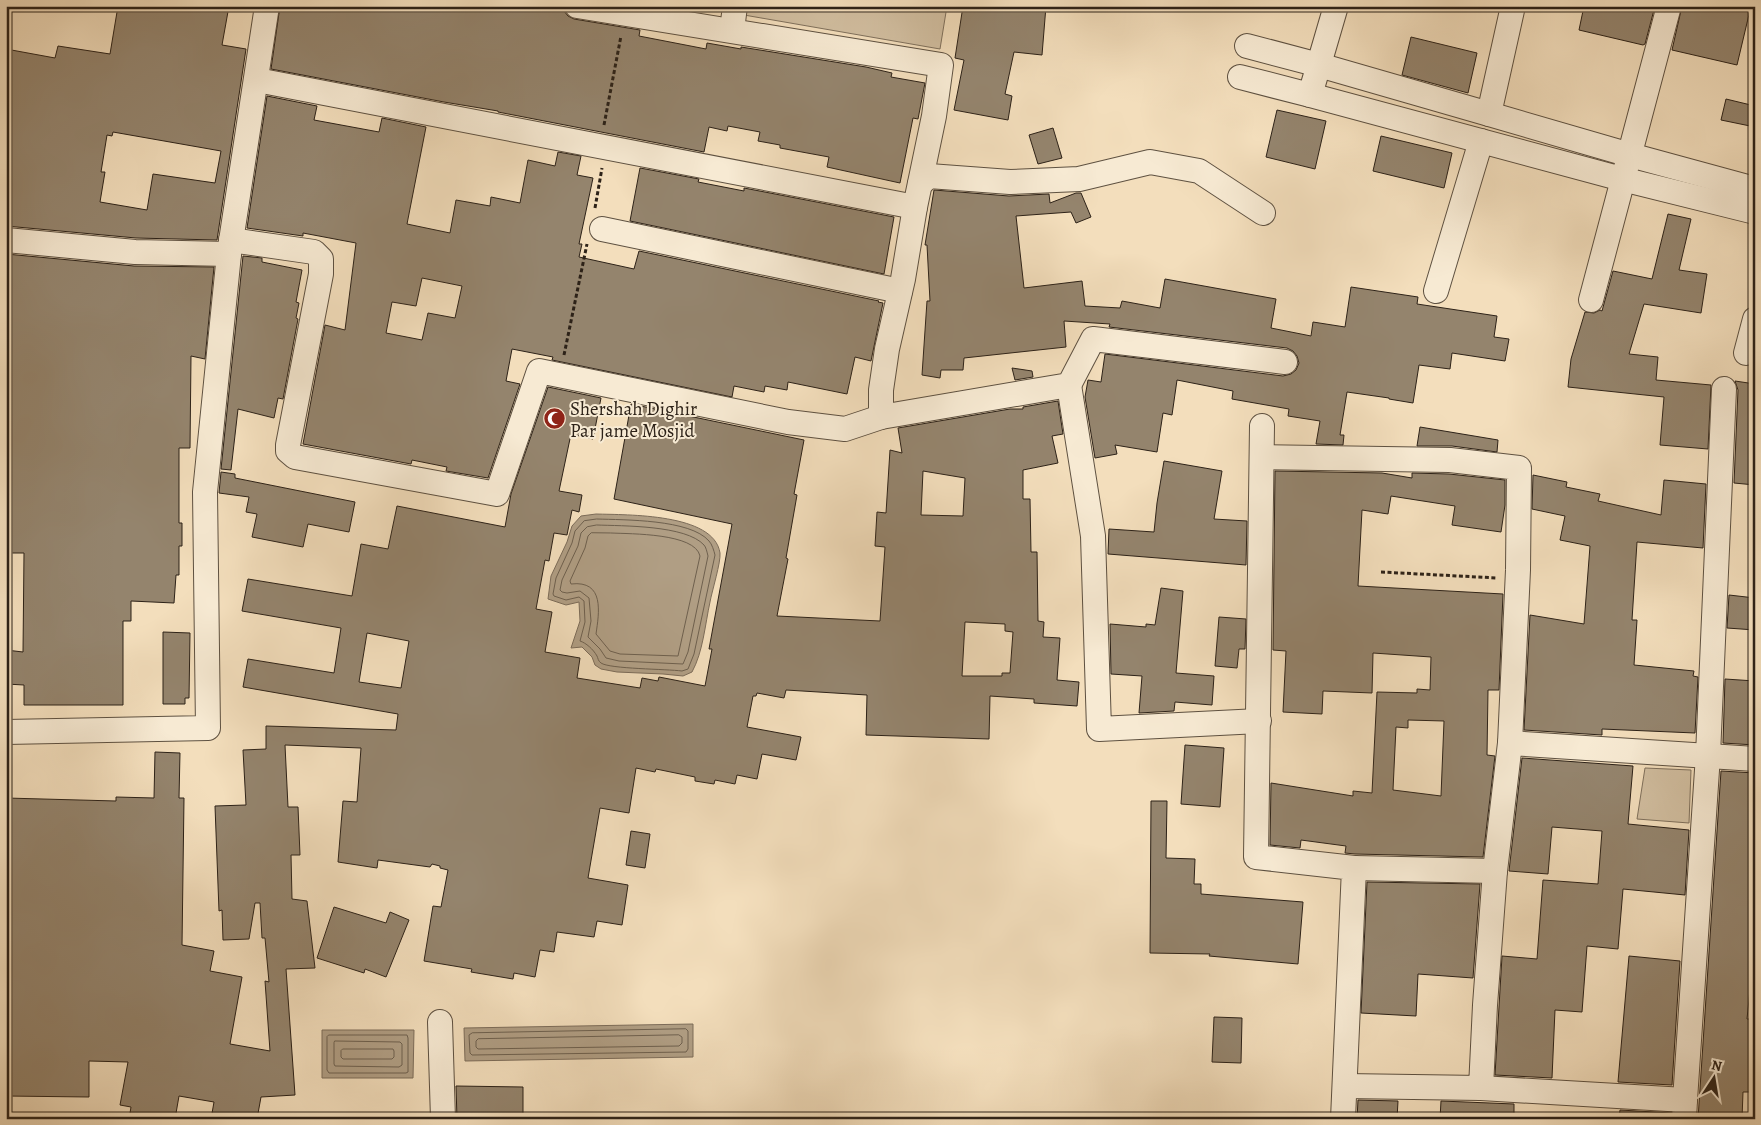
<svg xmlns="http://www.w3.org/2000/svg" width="1761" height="1125" viewBox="0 0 1761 1125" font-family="Alegreya,serif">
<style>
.green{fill:#d1bea0;stroke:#7f705c}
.water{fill:#b09e84;stroke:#7c6c59}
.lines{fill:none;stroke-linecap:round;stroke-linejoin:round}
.shore{stroke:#6e604e;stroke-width:1}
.building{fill:#94846d;stroke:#2d2218;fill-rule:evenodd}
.minor-casing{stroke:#5e5141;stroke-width:26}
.path{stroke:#2d2218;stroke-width:3;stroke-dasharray:4 2.5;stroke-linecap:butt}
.minor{stroke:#f7ead3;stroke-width:24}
.labels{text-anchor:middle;stroke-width:4;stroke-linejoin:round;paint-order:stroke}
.poi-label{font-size:19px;fill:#2d2218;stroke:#f7ead3;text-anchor:start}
</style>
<rect width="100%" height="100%" fill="#f3debc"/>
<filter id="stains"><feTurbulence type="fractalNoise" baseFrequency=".004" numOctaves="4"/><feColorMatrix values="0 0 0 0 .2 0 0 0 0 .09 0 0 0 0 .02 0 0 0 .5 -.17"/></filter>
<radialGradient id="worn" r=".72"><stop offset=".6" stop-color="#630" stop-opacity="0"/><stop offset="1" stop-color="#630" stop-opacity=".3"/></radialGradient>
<g class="green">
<polygon points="745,6 947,6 940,49 744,15"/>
<polygon points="1645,768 1691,770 1689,823 1637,819"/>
</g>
<g class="water">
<path d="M 596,514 C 627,515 714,513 720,553 C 721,562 712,591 710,602 C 705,625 703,652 692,672 L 683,676 L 663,674 L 617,672 L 601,669 L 595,665 L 592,657 L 582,647 L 571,648 L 580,621 L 579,602 L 566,605 L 548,599 L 551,576 L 567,542 L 572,526 L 581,516 Z"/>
<polygon points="693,1024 693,1057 465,1061 464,1028"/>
<polygon points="322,1030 414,1030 413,1078 322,1078"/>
</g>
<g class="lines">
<g class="shore">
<path d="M 597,519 C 624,520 690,519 709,541 C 712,544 714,551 715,555 L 694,654 L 688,669 L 682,671 C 667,669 609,669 601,663 C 598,661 598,658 597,656 C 593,649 586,643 580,641 L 585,622 L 584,601 L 579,597 L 566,600 L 554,596 L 553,594 L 556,578 L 572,543 L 575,531 L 584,521 Z"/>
<path d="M 597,525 C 622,526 686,525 704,545 C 706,547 707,552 708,556 L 688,652 L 683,664 L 619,661 L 606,658 L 600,649 L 588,637 L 591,621 L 589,598 L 580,591 L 567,593 L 562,592 L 560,590 L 562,580 L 578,546 L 581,533 L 587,527 Z"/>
<path d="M 611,533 C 631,534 695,533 700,556 L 678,656 L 620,654 L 610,651 L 596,634 C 599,613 605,580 571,584 L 570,581 L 585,548 L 588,536 L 591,533 Z"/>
<polygon points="686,1029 688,1031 688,1049 686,1052 472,1055 470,1053 469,1035 472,1033"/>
<polygon points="329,1035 407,1035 408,1038 408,1072 406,1073 329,1073 327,1070 327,1037"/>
<polygon points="679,1035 682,1037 682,1043 679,1046 478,1049 476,1047 476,1041 478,1039"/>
<polygon points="335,1041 400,1042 402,1044 402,1065 399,1067 335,1066 334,1064 334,1043"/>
<polygon points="343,1049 393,1049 394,1051 394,1057 392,1059 343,1059 341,1057 341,1051"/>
</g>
</g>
<g class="building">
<path d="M 118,6 L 229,6 L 222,45 L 246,49 L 217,240 L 136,238 L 6,226 L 6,49 L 55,58 L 58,46 L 110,54 ZM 113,132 L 221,151 L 215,183 L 153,174 L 147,210 L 100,202 L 105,172 L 101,172 L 107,135 L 112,136 Z"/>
<polygon points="280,6 494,6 516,11 517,6 564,6 564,11 568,16 574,19 640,30 639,36 706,49 707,43 741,49 741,47 866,67 892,73 891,77 925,83 918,119 913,118 900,183 827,167 829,157 780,148 780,145 758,141 760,132 728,126 727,131 709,127 704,152 498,112 498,111 444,102 271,69"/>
<polygon points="963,6 1046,6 1042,55 1014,52 1005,94 1012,96 1008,120 954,110 964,60 955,58"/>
<polygon points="1584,6 1655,6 1645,44 1643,45 1579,30"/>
<polygon points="1682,6 1751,6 1737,65 1672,50"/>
<polygon points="1411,37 1477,53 1468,93 1402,75"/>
<path d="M 267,96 L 317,106 L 314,120 L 379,132 L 382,118 L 426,127 L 407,224 L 450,233 L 456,200 L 490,206 L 491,197 L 520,203 L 528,160 L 555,166 L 558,152 L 581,156 L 577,175 L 593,178 L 579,244 L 582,244 L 579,257 L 634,269 L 639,251 L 879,301 L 878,302 L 883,303 L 871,361 L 855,357 L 847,394 L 788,382 L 787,390 L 765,386 L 764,392 L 734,386 L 732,397 L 552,360 L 553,357 L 512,349 L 506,381 L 520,384 L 488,478 L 446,471 L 447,467 L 412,460 L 411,464 L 303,444 L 325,325 L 345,330 L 356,243 L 303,233 L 303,236 L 247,228 ZM 422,278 L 462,286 L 455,318 L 428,313 L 422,340 L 386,333 L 392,302 L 416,306 Z"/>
<polygon points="1726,99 1755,106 1755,127 1721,120"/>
<polygon points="1277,110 1326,121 1315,169 1266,157"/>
<polygon points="1053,128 1062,158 1038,164 1029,135"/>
<polygon points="1381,136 1452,153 1444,188 1373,171"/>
<polygon points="640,168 699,179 698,182 744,191 744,188 894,217 884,274 630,221"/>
<polygon points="934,190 1009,196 1049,194 1050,203 1076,193 1081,193 1091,217 1076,223 1071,212 1016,216 1024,288 1082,281 1085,306 1120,308 1122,301 1160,308 1165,279 1276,299 1271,328 1311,336 1313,322 1345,327 1351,287 1418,297 1417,304 1497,316 1494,337 1509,339 1505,361 1452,353 1450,369 1419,365 1413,403 1389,399 1389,398 1347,392 1340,435 1344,435 1343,445 1316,444 1320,421 1288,416 1289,409 1232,399 1233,391 1177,380 1172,415 1163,413 1157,452 1115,445 1117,454 1095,458 1085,397 1088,380 1101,382 1105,354 1283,376 1291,374 1296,370 1299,363 1297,356 1293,351 1287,348 1109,327 1110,324 1064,321 1066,347 964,358 963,370 941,370 940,378 922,375 927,301 930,301 927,245 925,245"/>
<polygon points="1668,214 1691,219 1679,270 1707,274 1701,313 1644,304 1629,354 1658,357 1656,380 1711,385 1708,449 1660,445 1664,397 1568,387 1571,359 1585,312 1594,313 1600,310 1602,311 1613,271 1652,279"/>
<polygon points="6,254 134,266 214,267 205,359 191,356 190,448 179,448 179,523 182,523 182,546 179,546 179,575 176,575 174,603 131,601 131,621 123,621 123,705 24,705 24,685 6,684 6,650 23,652 24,553 6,553"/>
<polygon points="243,256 262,258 262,262 302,270 296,302 299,303 296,318 298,319 283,399 278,398 274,418 238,409 231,470 221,469"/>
<polygon points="1012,368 1032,371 1033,377 1015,380"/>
<polygon points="1735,381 1755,384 1755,485 1734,483 1738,390"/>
<path d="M 548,387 L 601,398 L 593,439 L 571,434 L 559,491 L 582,495 L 579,512 L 572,510 L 567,535 L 554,533 L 549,561 L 545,560 L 536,609 L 552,612 L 545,652 L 580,658 L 577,678 L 640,688 L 642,678 L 658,681 L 659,677 L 705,686 L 712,649 L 709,649 L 732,524 L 614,499 L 631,404 L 804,440 L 794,494 L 797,495 L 786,558 L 788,559 L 777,616 L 880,621 L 885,547 L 875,546 L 877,512 L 886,513 L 890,450 L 902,453 L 898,428 L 1010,409 L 1023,409 L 1023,407 L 1058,401 L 1063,434 L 1052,436 L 1058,463 L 1023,470 L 1023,499 L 1030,499 L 1031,552 L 1037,552 L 1038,621 L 1044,622 L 1043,637 L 1060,638 L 1057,680 L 1079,682 L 1077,706 L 1034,703 L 1034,699 L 990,696 L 989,739 L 866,735 L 867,695 L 786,690 L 784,698 L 757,693 L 756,696 L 753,696 L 747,727 L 801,737 L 796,760 L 762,754 L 757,779 L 737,775 L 735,784 L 715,780 L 714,784 L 695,781 L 695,777 L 656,769 L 655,772 L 636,768 L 629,813 L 600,808 L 588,878 L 628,885 L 622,925 L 597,921 L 594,937 L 557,932 L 554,952 L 540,950 L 535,977 L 514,973 L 513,979 L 471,972 L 472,969 L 424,961 L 433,906 L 441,907 L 448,870 L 440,868 L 440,866 L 432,864 L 430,867 L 378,860 L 377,868 L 338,862 L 343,801 L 357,802 L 361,748 L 285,745 L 288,807 L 298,807 L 300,855 L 291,855 L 292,899 L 307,901 L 315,968 L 286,969 L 295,1095 L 261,1097 L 257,1119 L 211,1119 L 214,1102 L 179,1096 L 175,1119 L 129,1119 L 131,1107 L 120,1105 L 128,1062 L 89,1061 L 89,1097 L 6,1096 L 6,798 L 116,801 L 116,797 L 154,798 L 155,752 L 180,753 L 179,798 L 184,798 L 182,945 L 214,951 L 210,971 L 242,977 L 230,1044 L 270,1051 L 265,981 L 269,982 L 265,938 L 262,938 L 260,903 L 255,903 L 249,939 L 223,940 L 222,910 L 219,911 L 215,806 L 246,805 L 243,750 L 266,749 L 266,726 L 396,730 L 398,714 L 243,687 L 248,659 L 334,673 L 341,628 L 242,611 L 248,579 L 352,596 L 361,544 L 388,549 L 397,506 L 505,527 L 511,494 ZM 923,471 L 965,478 L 963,516 L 921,515 ZM 965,622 L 1005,624 L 1005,631 L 1013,632 L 1010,673 L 1002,673 L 1002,676 L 962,676 ZM 367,633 L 409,641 L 401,688 L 359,682 Z"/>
<polygon points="1420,427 1498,440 1497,452 1452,446 1417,446"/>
<polygon points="1164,461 1222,471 1214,519 1247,521 1246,565 1108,554 1109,529 1154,532 1157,503"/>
<path d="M 1275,471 L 1382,473 L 1412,478 L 1412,473 L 1449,474 L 1505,480 L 1505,505 L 1501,532 L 1452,525 L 1455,506 L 1391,496 L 1388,514 L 1362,510 L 1358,586 L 1503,594 L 1499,690 L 1488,690 L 1487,755 L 1495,756 L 1483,857 L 1355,854 L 1345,853 L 1346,846 L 1301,840 L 1300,848 L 1270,845 L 1271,783 L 1353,796 L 1353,791 L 1372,793 L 1377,692 L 1417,693 L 1417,689 L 1430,690 L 1431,657 L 1373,653 L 1372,693 L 1323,691 L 1322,714 L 1283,712 L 1286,651 L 1273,650 ZM 1408,720 L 1444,721 L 1441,796 L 1393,790 L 1396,727 L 1408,728 Z"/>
<polygon points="221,472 235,474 235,478 355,502 349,532 308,524 303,547 252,537 257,514 246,512 249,497 219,493"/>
<polygon points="1533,475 1567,482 1566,487 1600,494 1598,501 1661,515 1664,480 1706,484 1703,548 1637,542 1632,620 1637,620 1634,665 1694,671 1693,676 1698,677 1695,733 1602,729 1602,735 1524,730 1530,615 1584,624 1590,546 1560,540 1565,516 1532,509"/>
<polygon points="1161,588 1183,591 1176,673 1214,676 1212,705 1175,702 1174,711 1139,713 1142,676 1111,674 1110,624 1146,627 1146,624 1155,625"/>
<polygon points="1729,595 1755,598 1755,630 1727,628"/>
<polygon points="1219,617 1246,619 1245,649 1239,649 1237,668 1215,666"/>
<polygon points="163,632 190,633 189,698 185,698 185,704 163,704"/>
<polygon points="1725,679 1755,681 1755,745 1723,743"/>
<polygon points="1185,745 1224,748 1220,807 1181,804"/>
<polygon points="1522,758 1633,766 1628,824 1689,830 1685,895 1623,889 1618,949 1587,946 1582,1012 1555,1010 1552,1078 1495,1075 1502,956 1537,959 1543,880 1598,884 1602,831 1552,827 1548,874 1509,871"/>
<polygon points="1721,771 1755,773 1755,959 1753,959 1747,1019 1755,1019 1755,1092 1743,1092 1742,1119 1698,1119"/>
<polygon points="1151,801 1167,801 1166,858 1195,859 1194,884 1201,884 1201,894 1303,902 1298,964 1209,956 1210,954 1150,953"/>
<polygon points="631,831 650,834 645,868 626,865"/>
<polygon points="1367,882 1480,884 1473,978 1418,974 1416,1016 1361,1013"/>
<polygon points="334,907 386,923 390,912 409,920 386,977 365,969 364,973 317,958"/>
<polygon points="1629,956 1680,961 1672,1085 1618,1082"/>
<polygon points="1214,1017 1242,1018 1241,1063 1212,1062"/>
<polygon points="456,1086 523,1087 523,1119 457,1119"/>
<polygon points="1358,1100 1398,1101 1397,1119 1357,1119"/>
<polygon points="1441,1101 1514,1104 1514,1119 1440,1119"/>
<polygon points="1620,1110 1671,1113 1670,1119 1619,1119"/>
</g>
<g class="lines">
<defs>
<g id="minor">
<polyline points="577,6 941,65 934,116 915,207 903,279 887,349 881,390 881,417 1069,385 1093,339 1285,362"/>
<polyline points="1336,6 1310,95 1622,179 1755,212"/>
<polyline points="1513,6 1489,114 1630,155 1755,189"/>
<polyline points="732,30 735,6"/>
<polyline points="1247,46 1319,65 1489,114"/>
<polyline points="1240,77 1310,95"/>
<polyline points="257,80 915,207"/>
<polyline points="920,184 929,176 1010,182 1079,179 1150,162 1199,171 1263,213"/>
<polyline points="602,229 900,291"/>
<polyline points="6,240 135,252 229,254"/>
<polyline points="231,240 314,252 321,259 321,274 288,445 288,451 295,457 497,494 539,371 788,422 845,429 881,417"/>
<polyline points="1436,291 1481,141"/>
<polyline points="1591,300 1669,6"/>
<polyline points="1746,353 1755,319"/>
<polyline points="1069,385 1093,536 1099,729 1259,721"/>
<polyline points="1262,426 1256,857 1354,868 1343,1119"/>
<polyline points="1262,457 1450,460 1519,468 1518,570 1510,743"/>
<polyline points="6,732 208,728 205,492 229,254 267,6"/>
<polyline points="1354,868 1495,871"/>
<polyline points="440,1022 443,1119"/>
<polyline points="1345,1086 1481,1088 1485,1005 1495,871 1510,743 1755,759"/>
<polyline points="1481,1088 1685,1100 1684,1119"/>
<polyline points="1685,1100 1708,755 1724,389"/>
</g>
</defs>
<use href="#minor" class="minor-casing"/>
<g class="path">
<polyline points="604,125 621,36"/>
<polyline points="595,208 602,168"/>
<polyline points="564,355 587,244"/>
<polyline points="1381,572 1497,578"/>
</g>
<use href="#minor" class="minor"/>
</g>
<defs>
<symbol id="mosque-disc" viewBox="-11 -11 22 22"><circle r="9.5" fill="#8f2418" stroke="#f7ead3"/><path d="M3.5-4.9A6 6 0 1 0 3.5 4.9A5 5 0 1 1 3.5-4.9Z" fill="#fff"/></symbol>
</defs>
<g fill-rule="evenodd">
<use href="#mosque-disc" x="542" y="406" width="25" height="25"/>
</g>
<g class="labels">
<g class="poi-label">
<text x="570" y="415">Shershah Dighir<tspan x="570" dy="22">Par jame Mosjid</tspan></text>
</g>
</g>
<rect width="1761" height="1125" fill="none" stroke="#f3debc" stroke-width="25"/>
<rect x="8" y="8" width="1746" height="1110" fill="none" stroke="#2d2218" stroke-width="2.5"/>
<rect x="12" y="12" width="1736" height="1100" fill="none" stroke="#2d2218"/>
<g transform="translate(1714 1078) rotate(12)" stroke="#f7ead3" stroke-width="4" paint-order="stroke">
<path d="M0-4L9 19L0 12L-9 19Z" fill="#2d2218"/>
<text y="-8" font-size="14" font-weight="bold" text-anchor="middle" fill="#2d2218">N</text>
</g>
<rect width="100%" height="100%" filter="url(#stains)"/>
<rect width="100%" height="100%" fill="url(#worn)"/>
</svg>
